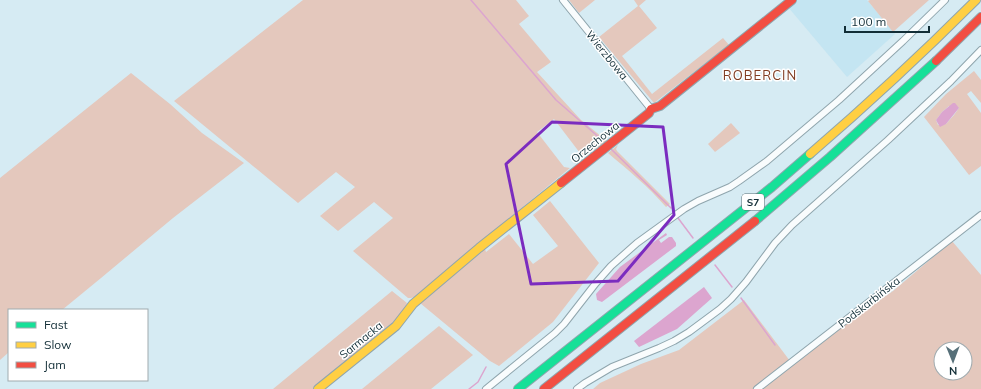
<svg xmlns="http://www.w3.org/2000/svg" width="981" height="389" viewBox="0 0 981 389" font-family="Mulish,sans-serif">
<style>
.built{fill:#c4e5f2}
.green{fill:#e4c8bd;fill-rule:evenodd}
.water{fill:#dca5cf}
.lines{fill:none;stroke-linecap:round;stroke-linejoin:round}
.stream{stroke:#dca5cf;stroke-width:1.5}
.street-casing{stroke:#8fa5ad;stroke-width:8}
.fast-casing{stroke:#8fa5ad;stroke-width:10}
.slow-casing{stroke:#8fa5ad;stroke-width:10}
.jam-casing{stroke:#8fa5ad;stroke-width:10}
.street{stroke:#f9fcfd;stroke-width:6}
.fast{stroke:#16e098;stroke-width:8}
.slow{stroke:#ffcf43;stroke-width:8}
.jam{stroke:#f24e42;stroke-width:8}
.marked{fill:none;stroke:#7b2cbf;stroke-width:3;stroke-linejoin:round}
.labels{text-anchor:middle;stroke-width:3;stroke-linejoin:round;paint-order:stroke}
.shield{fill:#fff;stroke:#596d73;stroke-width:1}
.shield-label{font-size:10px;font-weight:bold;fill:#122e37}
.street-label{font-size:11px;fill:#122e37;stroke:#fff}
.quarter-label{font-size:13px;letter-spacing:1px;fill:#803d23;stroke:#fff}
</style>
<rect width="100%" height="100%" fill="#d6ebf3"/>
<polygon class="built" points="797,0 867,0 895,34 847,77 788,7"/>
<g class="green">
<polygon points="303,0 516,0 529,16 519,24 551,62 537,72 581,120 607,141 583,157 554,119 537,132 564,167 570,168 414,297 411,298 408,298 353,251 393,218 374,202 338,231 320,216 355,187 336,172 298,203 174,101"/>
<polygon points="569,0 595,0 579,13"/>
<polygon points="634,0 646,0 639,6 657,28 622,56 652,94 723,38 729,45 654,103 599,37 638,6"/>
<polygon points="870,0 929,0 893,32 868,1"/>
<path d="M 974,71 L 981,80 L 981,103 L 971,91 L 967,94 L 981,113 L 981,166 L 969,175 L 924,117 L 946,94 ZM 949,106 L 959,108 L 954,115 L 946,124 L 938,125 L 936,120 L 942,112 Z"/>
<polygon points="131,73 170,104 202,133 244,163 173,218 101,278 62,310 9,310 9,352 0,360 0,178"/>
<polygon points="731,123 740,133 715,152 708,144"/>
<path d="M 618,145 L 616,149 L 617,151 L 670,204 L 666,207 C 649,187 628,170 608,153 Z"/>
<polygon points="550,201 599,263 553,322 499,366 490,361 420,303 485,249 486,252 509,234 533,264 558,246 533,215"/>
<path d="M 952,241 L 981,275 L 981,389 L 761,389 L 784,370 L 828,338 L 849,321 L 893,291 ZM 941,349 L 965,349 L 965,373 L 941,373 Z"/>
<polygon points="392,291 407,303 401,317 384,329 313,389 273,389"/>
<polygon points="744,300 790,361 753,389 593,389 600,383 641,364 679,350"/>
<polygon points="439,326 473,355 431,389 362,389"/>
</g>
<g class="water">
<polygon points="953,103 955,103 959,108 946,124 940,127 937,122 936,120 942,112"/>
<polygon points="666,233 667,235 659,240 661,243 669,237 672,237 676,243 676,246 602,302 597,300 596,294 620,267"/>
<polygon points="704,287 712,298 677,329 639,347 634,341"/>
</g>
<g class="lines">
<g class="stream">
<polyline points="471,0 556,100 602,140"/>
<polyline points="611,149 671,208"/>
<polyline points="678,218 693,238"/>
<polyline points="715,265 732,287"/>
<polyline points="741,298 775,345"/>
<polyline points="469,389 478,382 486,367"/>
</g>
<defs>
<g id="street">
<polyline points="563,0 651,109"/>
<polyline points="486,389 555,333 564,324 596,283 611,266 637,243 684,209 698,201 730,187 739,181 767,161 839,100 903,41 945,0"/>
<polyline points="577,389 585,383 612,367 659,348 674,341 689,332 720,309 731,299 746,282 775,243 792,225 888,140 951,81 981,50"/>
<polyline points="757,389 981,215"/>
</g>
<g id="fast">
<polyline points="755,221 830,157 936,61"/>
<polyline points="518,389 772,187 810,154"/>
</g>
<g id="slow">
<path d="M 810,154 C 867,105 923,53 976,0"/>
<polyline points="318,389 396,326 413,304 479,248 561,183"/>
</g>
<g id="jam">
<polyline points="936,61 981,17"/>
<polyline points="561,183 649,113 651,109 660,106 792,0"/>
<polyline points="544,389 755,221"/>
</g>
</defs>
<use href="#street" class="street-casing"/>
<use href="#fast" class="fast-casing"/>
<use href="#slow" class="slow-casing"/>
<use href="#jam" class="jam-casing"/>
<use href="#street" class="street"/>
<use href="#fast" class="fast"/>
<use href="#slow" class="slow"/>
<use href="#jam" class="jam"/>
</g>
<path class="marked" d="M 552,122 L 663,127 L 674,215 L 618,281 L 531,284 L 506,164 Z"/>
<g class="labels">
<rect class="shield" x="742" y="194" width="22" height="16" rx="3"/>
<g class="shield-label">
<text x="753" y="206">S7</text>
</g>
<g class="street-label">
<text transform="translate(607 55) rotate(51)" y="4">Wierzbowa</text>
<text transform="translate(595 142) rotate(-39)" y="4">Orzechowa</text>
<text transform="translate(869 302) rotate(-38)" y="4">Podskarbińska</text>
<text transform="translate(361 340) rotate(-39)" y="4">Sarmacka</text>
</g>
<g class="quarter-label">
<text x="760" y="80">ROBERCIN</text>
</g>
</g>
<rect x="8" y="309" width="140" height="72" fill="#ffffff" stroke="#a0abaf"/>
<rect x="16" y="322" width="20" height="6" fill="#16e098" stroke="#a0abaf"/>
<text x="44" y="329" font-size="12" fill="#122e37">Fast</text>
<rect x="16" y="342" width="20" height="6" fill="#ffcf43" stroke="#a0abaf"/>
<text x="44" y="349" font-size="12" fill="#122e37">Slow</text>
<rect x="16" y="362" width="20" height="6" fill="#f24e42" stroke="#a0abaf"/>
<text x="44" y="369" font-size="12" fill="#122e37">Jam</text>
<g transform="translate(953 361) rotate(179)"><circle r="19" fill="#ffffff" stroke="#a0abaf"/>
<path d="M0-3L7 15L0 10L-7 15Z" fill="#577079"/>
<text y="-6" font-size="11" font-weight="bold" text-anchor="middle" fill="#122e37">N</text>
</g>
<path d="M845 26v6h84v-6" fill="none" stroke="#122e37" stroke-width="2"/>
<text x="851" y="26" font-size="12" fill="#122e37" stroke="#ffffff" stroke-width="3" paint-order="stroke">100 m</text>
</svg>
